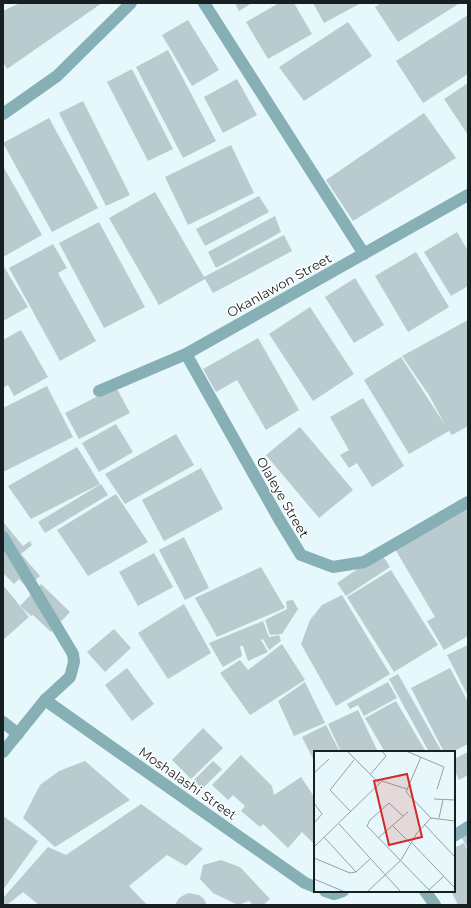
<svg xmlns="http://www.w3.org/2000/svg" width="471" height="908" viewBox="0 0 471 908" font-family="Montserrat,sans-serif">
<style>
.building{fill:#b9cbce}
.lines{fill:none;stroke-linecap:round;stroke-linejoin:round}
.lane{stroke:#86b0b6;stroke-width:12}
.street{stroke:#86b0b6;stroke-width:12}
.labels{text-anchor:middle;stroke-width:3;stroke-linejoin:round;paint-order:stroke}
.street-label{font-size:13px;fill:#181f20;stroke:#fff}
.inset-road{fill:none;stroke:#94a1a3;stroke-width:1}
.view{fill:#d62828;fill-opacity:0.15;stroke:#d62828;stroke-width:2}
.inset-edge{fill:none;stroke:#181f20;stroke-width:2}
</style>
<rect width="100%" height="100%" fill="#e6f8fb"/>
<g class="building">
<polygon points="20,3 102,3 7,69 3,62 3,11"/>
<polygon points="235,3 252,3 239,11"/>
<polygon points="279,3 294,3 312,34 268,59 246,22"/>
<polygon points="313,3 361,3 324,23"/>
<polygon points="381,3 460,3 398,42 375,7"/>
<polygon points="468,15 468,74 423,103 396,61"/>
<polygon points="188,20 219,70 192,86 162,35"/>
<polygon points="348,22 372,56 304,101 279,67"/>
<polygon points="168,50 216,141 183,158 136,67"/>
<polygon points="132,69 173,149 148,161 107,82"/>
<polygon points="237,79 257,115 223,133 204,97"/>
<polygon points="468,83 468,135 444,99"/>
<polygon points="83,101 130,195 106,206 59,113"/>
<polygon points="424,113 456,158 353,221 326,180"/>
<polygon points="49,118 98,208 52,232 3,143"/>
<polygon points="231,145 254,193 188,225 165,177"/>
<polygon points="3,166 42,235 3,257"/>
<polygon points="155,192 204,277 284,235 292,251 213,293 205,279 159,305 109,218"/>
<polygon points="259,196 269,212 205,246 196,229"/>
<polygon points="275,216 281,232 216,268 208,252"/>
<polygon points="99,222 145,307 104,328 59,243"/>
<polygon points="457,232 468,251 468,286 451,296 424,252"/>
<polygon points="53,244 67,268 58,273 96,341 60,361 9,268"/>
<polygon points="416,252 449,307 408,332 375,276"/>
<polygon points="3,265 28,307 3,321"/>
<polygon points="355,278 384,325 354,343 325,297"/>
<polygon points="310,307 354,374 313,401 269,334"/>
<polygon points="468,320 468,426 452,435 449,431 409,454 364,380 401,357 445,425 429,395 402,356"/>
<polygon points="21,330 48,377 14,396 8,385 3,388 3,340"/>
<polygon points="258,338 299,410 266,430 237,380 216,392 203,369"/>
<polygon points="47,386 73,437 3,472 3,408"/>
<polygon points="116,387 130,413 79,439 65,413"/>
<polygon points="363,398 404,466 372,487 357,463 349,468 340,455 349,450 330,417"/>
<polygon points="116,424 133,452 99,472 82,443"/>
<polygon points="300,427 353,490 319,518 266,455"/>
<polygon points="176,434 194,465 125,504 105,474"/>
<polygon points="77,447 100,484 31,519 8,486"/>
<polygon points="201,468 223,509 164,541 142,500"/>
<polygon points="101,484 108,495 45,533 38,522"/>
<polygon points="116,494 148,542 88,576 57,530"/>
<polygon points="468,509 468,597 457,603 468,597 468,636 444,650 427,621 435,617 395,549"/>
<polygon points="3,523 4,523 23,546 30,541 32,545 21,554 40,576 27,588 19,579 14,584 3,573"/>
<polygon points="184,537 209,588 185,600 159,550"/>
<polygon points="154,553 173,587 138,606 119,572"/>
<polygon points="381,553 390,567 346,596 337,583"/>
<polygon points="261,567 285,608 217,637 195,598"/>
<polygon points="391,570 438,645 394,672 347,597"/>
<polygon points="41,584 70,612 51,632 33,615 31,616 20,606"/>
<polygon points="3,585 29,617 3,640"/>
<polygon points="342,595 390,674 336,706 301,644 310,620 322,605"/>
<polygon points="293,600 298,609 282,634 270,635 265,620 287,609 286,601"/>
<polygon points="184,604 211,653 168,679 138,633"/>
<polygon points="263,621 269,637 279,635 281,641 269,650 263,639 261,640 268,652 248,661 243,646 240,646 242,656 223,667 209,643"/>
<polygon points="114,629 131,648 105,672 87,652"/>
<polygon points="282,644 305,680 250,715 220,673 240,660 248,670"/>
<polygon points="468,645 468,696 447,655"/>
<polygon points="127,668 154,704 132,721 105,685"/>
<polygon points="450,668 468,702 468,744 452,752 444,752 411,688"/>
<polygon points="398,674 442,752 429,752 389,679"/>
<polygon points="305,682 325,723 294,736 278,701"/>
<polygon points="388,682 397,698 364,716 358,705 350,709 347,704"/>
<polygon points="396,701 426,752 385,752 365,718"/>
<polygon points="358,710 378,752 341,752 328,724"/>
<polygon points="326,725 340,752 315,752 315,763 302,737"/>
<polygon points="203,728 223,748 191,779 172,760"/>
<polygon points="468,752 468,775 459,780 454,769 454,759"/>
<polygon points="241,755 272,786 274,795 301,777 315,798 315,824 313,825 315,827 315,841 313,843 302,832 288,848 263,824 260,827 241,811 245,806 233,795 228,800 212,785"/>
<polygon points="85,761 130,800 55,847 23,818 40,785 59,771"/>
<polygon points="213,761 222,769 202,789 194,780"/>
<polygon points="141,804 203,849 186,866 167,855 129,886 147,905 39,905 23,892 7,905 3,903 3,898 48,847 66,855"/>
<polygon points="3,816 38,841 3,890"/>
<polygon points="468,833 468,848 461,837"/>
<polygon points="464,843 468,851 468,905 458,905 451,891 454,891 454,848"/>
<polygon points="221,860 240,867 270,899 263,905 253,905 249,901 238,905 213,893 200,879 203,865"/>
<polygon points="189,893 199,895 204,899 207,905 175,905 179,898 184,895"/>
</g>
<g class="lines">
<polyline class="lane" points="3,722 18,734"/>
<g class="street">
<polyline points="204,3 364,254"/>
<polyline points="3,114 57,76 131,3"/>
<polyline points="186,354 279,519 301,555 333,567 364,562 468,502"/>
<polyline points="99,391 186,354 468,195"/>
<polyline points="3,537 73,654 74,662 70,677 45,700 3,752"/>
<polyline points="45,700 103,741 305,883 315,887"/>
<polyline points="454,836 468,827"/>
<polyline points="325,891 334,894 343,891"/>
<polyline points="425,891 435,905"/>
</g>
</g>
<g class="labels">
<g class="street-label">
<text transform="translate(279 285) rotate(-29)" y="5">Okanlawon Street</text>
<text transform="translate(283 497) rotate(60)" y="5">Olaleye Street</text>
<text transform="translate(188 783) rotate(35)" y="5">Moshalashi Street</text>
</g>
</g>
<g transform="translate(314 751)">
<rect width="141" height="141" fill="#e6f8fb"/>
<path class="inset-road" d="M 33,0 L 65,32M 92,0 L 130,16 L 123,38M 107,6 L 92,41 L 117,67M 0,22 L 15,8M 56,24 L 72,5 L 68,0M 120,48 L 141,49M 0,52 L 8,63 L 0,72M 37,61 L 16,39 L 40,9M 89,65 L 75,52 L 56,69 L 53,75 L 117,141M 125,67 L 129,49M 25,73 L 87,141M 110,73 L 141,106M 78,74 L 96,92M 10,86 L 42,121M 64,87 L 94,61M 97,91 L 141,137M 0,96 L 68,30 L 93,38M 0,107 L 36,122 L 42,121 L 56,108M 0,128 L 31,141M 115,139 L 130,125M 53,141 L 87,109 L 103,82 L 117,67 L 141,70"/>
<path class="view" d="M 93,23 L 108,86 L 75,94 L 60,30 Z"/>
<rect width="141" height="141" class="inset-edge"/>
</g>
<rect width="471" height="908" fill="none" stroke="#181f20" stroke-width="8"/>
</svg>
